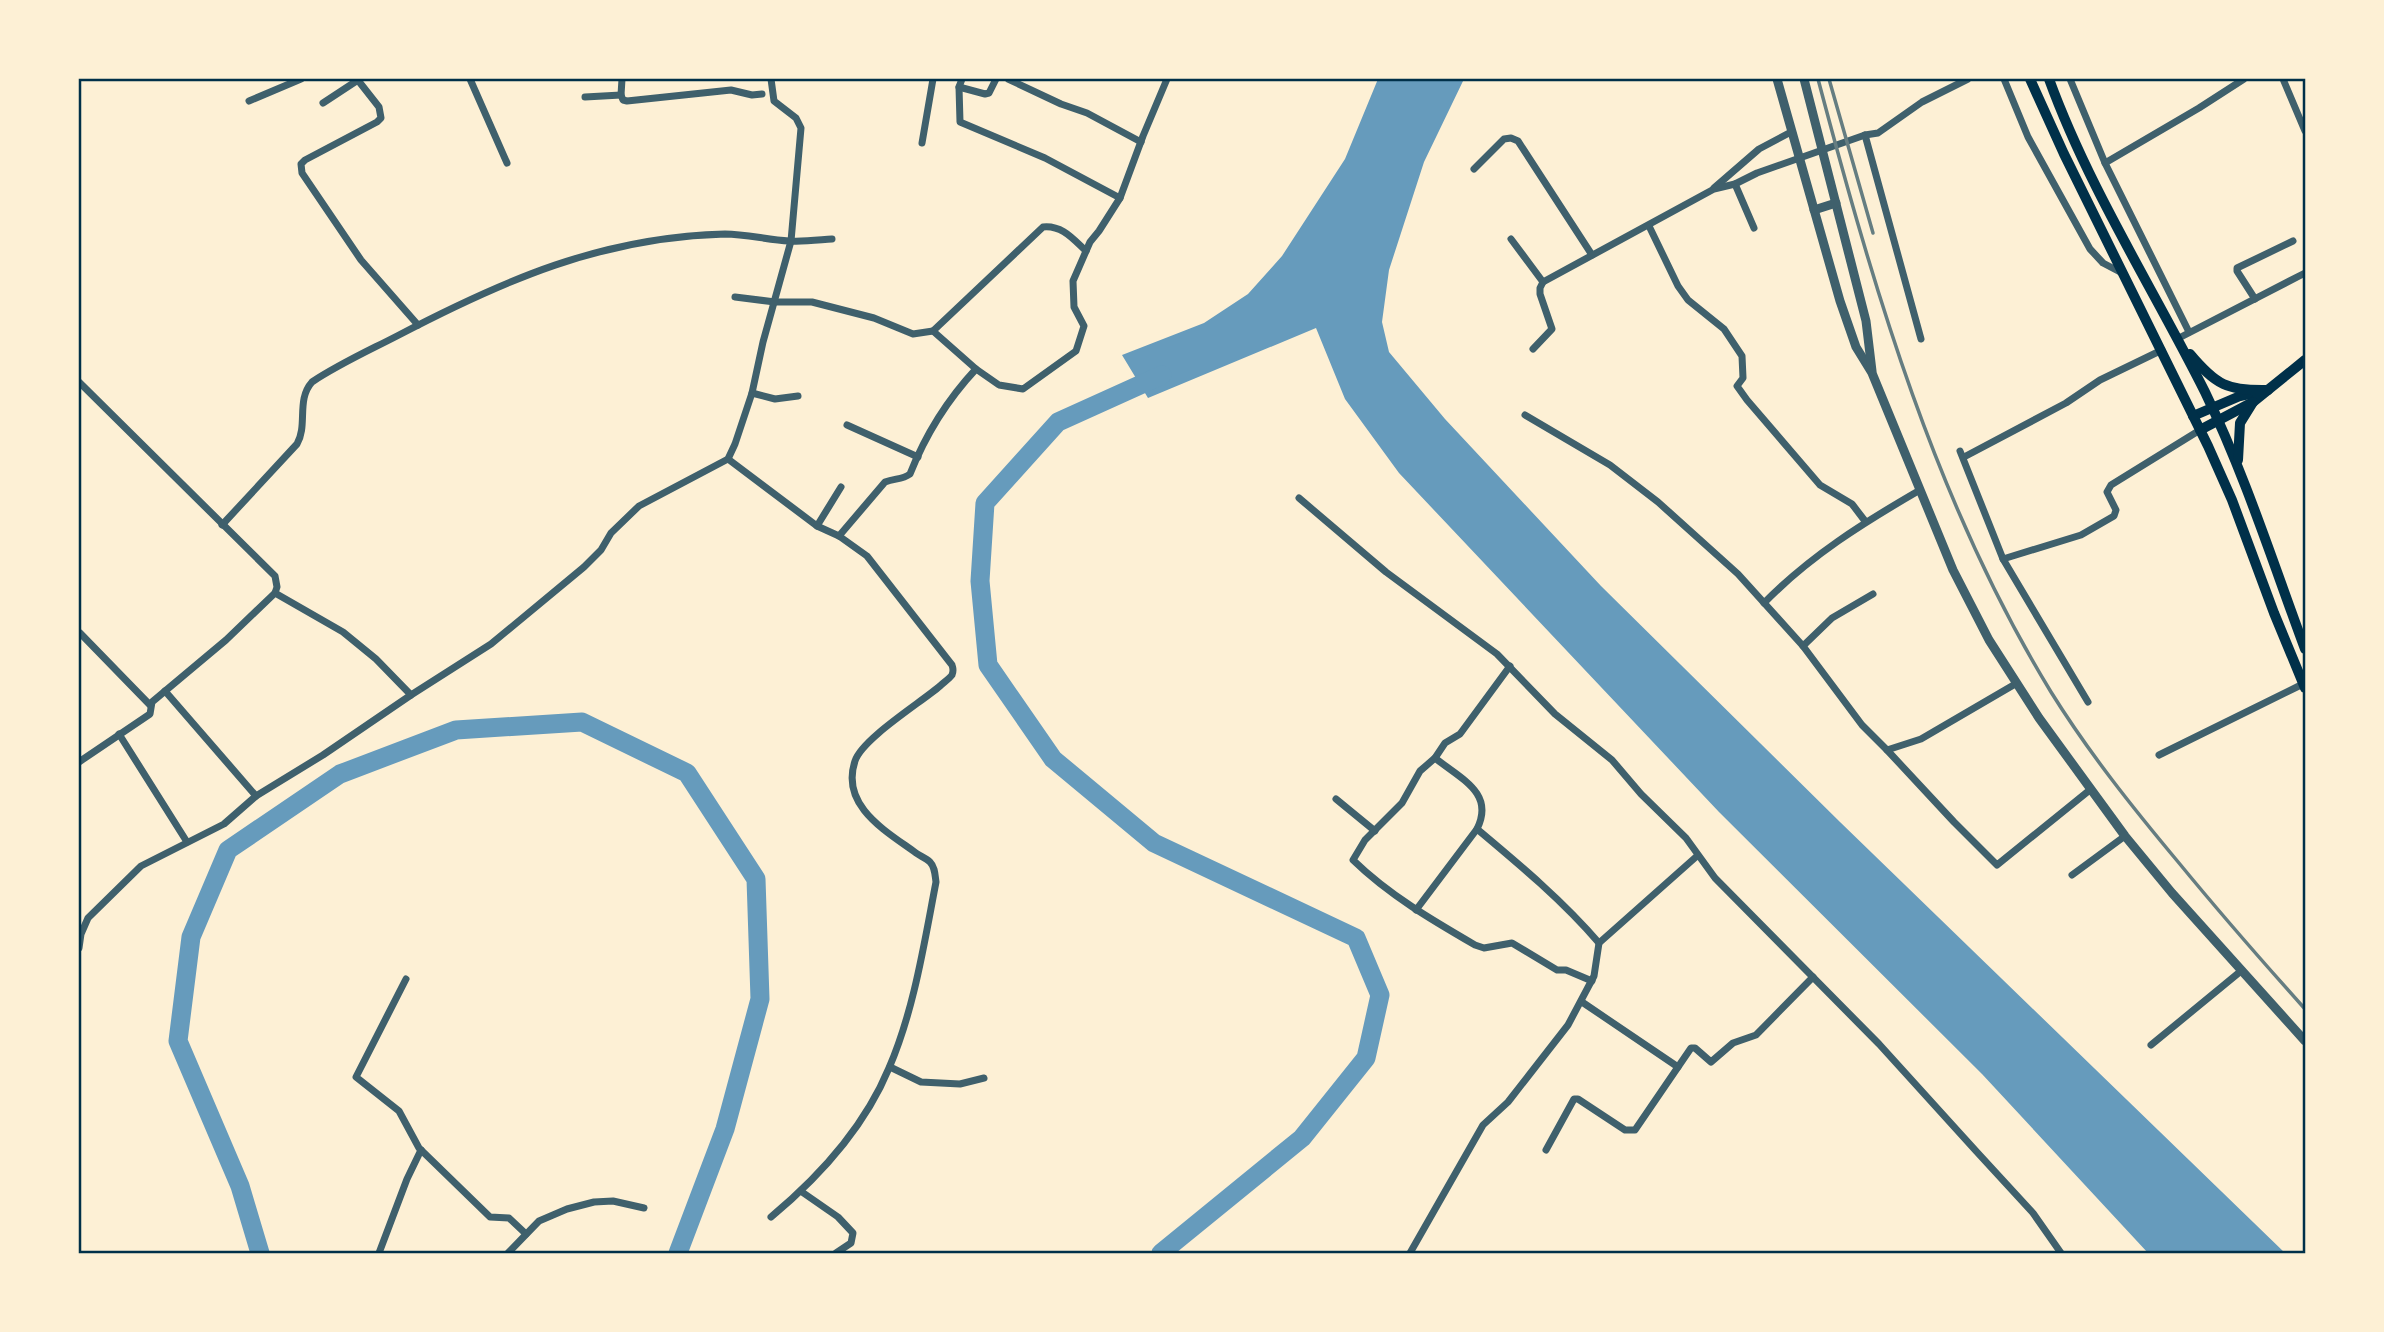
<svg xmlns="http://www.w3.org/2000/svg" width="2384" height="1332" viewBox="0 0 2384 1332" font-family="Overpass,sans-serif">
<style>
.water{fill:#669bbc}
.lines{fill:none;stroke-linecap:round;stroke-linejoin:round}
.river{stroke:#669bbc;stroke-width:19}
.minor{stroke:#3f606c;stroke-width:7}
.tertiary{stroke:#3f606c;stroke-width:9}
.primary{stroke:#003049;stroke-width:10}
.trunk{stroke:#003049;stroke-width:10}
.rail{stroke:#657d81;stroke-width:3.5}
.neatline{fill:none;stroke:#003049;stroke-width:2.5}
</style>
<rect width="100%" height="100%" fill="#fdf0d5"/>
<polygon class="water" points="1378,79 1464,79 1424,162 1389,270 1382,322 1389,352 1445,419 1601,586 1840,822 2285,1253 2148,1253 1982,1074 1719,812 1399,473 1345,399 1316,328 1148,398 1122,355 1204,323 1248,294 1282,256 1345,159"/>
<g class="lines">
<g class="river">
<polyline points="260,1253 240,1186 178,1041 191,937 228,850 340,774 456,730 582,722 687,773 756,879 760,999 725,1129 678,1253"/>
<polyline points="1161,1253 1302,1138 1366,1058 1380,995 1356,938 1154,843 1053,759 988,665 980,581 985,503 1058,422 1162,375"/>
</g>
<g class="minor">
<polyline points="357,79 379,107 381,118 377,122 305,160 301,164 302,173 361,260 418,325"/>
<polyline points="470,79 507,163"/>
<polyline points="622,79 621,95 623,100 627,101 731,90 752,95 762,94"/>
<polyline points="962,79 959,87 960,122 1045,158 1120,198"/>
<polyline points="1008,79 1061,104 1087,113 1141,142"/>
<polyline points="2004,79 2028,137 2090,249 2103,263 2122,273"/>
<polyline points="2070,79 2105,163 2189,332"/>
<polyline points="2283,79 2305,131"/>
<polyline points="959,87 985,94 989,93 996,79"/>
<polyline points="585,97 621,95"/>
<polyline points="249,101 301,79"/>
<polyline points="323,103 358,80"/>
<polyline points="1865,135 1921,339"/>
<polyline points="922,143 933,79"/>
<polyline points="2105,163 2199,108 2244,79"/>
<polyline points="1474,169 1504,139 1511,138 1518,141 1592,255"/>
<polyline points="1735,184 1754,228"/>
<polyline points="1714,188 1759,149 1791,132"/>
<polyline points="1649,226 1678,286 1688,300 1724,329 1742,356 1743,378 1737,386 1747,400 1820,485 1852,504 1865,521"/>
<polyline points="1511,239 1543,282"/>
<path d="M 735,297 L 775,302 L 812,302 L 874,318 L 913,334 L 933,331 L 1043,227 C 1062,225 1073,239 1086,251"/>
<polyline points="2255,299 2237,271 2237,268 2293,241"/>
<polyline points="933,331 976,369"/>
<polyline points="2177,339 2305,273"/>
<polyline points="1533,349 1552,329 1540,294 1540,288 1543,282 1714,189 1735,184 1757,173 1865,135 1878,133 1922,102 1968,79"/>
<polyline points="79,382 275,576 277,587 275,593 226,640 152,702 150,714 79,762"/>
<polyline points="752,393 775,399 798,396"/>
<polyline points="1525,415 1610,465 1658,502 1738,574 1803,646 1862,725 1887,750 1921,739 2017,683"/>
<polyline points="847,425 918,457"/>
<polyline points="1960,451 2003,559 2088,702"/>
<polyline points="1964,457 2066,403 2100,380 2162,350"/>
<path d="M 728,459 L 817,526 L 839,536 L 867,556 L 952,665 C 953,669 954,670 952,675 C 949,679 943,683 940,686 C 920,703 862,739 855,761 C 840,806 886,831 916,853 C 920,856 926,858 930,862 C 935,867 935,875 936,882 C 924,944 914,1010 889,1068 C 865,1126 819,1177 771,1217"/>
<polyline points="1299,498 1386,572 1497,654 1555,714 1612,760 1641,794 1686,838 1715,878 1879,1044 1976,1151 2033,1213 2061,1253"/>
<path d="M 222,525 L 297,444 C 308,425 296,400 312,382 C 339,364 368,351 397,336 C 504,280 602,237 725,234 C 746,234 768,240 789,241 C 803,242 818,240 832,239"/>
<polyline points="817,526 841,487"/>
<path d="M 839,536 L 885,482 C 895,478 902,480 910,474 C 925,436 948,399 976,369 L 999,385 L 1023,389 L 1076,351 L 1084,326 L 1074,307 L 1073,281 L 1090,242 L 1099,231 L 1120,198 L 1143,136 L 1167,79"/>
<polyline points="2003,559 2081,535 2114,516 2116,510 2107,492 2111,485 2200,430"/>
<polyline points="275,593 343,632 376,659 411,695"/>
<path d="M 1764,603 C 1810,556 1863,523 1920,490"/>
<polyline points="80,633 150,705"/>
<polyline points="1803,646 1832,618 1873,594"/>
<path d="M 1510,666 L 1460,734 L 1445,743 L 1435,758 L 1420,771 L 1402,803 L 1365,840 L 1353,860 C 1389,895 1432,920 1475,945 L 1484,948 L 1512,943 L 1557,970 L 1566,970 L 1592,981"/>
<polyline points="165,691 256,796"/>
<polyline points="119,734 187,842"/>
<polyline points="1887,750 1954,822 1997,865 2091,789"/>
<polyline points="2159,755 2303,684"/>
<polyline points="1336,799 1375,831"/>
<path d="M 1477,829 C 1520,865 1563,901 1599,943"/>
<polyline points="2072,875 2125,836"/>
<path d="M 1416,910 L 1477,829 C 1495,793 1461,779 1435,758"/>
<polyline points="79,948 81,934 88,918 141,866 224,824 256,796 323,755 411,695 491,644 584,567 601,550 611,533 639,506 728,459 735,444 752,393 763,342 791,241 801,128 796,118 774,101 771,79"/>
<polyline points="406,979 356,1077 399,1111 419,1148 490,1217 509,1218 526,1234"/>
<polyline points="1582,1002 1678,1067"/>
<polyline points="2151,1045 2241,971"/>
<polyline points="890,1067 921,1082 960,1084 984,1078"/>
<polyline points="1546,1150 1574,1099 1578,1099 1625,1130 1635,1130 1691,1048 1695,1048 1711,1062 1733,1043 1756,1035 1813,977"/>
<polyline points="802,1192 838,1217 853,1233 851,1243 836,1253"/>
<polyline points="379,1253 407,1179 421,1150"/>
<polyline points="508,1253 539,1221 567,1209 594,1202 613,1201 644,1208"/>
<polyline points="1410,1253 1483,1125 1508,1102 1568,1025 1594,976 1599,943 1697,856"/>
</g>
<g class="tertiary">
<polyline points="1777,79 1840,301 1856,347 1872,373 1953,570 1989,640 2039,718 2125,836 2172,893 2305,1041"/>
<polyline points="1804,79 1866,321 1872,371"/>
<polyline points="1814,210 1836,203"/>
</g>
<g class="primary">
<polyline points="2193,416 2240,396 2258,392"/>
<polyline points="2200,430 2253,402 2305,360"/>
</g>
<g class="trunk">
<polyline points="2030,79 2064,154 2208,446 2232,500 2274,613 2305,688"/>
<path d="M 2049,79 C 2089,189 2153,288 2205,392 C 2245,475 2273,563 2305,649"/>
<path d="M 2190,354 C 2216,385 2227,391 2268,390"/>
<polyline points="2238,460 2240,423 2253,402"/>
</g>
<g class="rail">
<path d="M 1818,79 C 1874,290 1936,504 2051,692 C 2089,753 2133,808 2179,863 C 2220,913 2262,961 2305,1009"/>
<polyline points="1829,79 1873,233"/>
</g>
</g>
<rect width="2384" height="1332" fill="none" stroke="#fdf0d5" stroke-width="161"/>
<rect x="80" y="80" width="2224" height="1172" class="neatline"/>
</svg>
